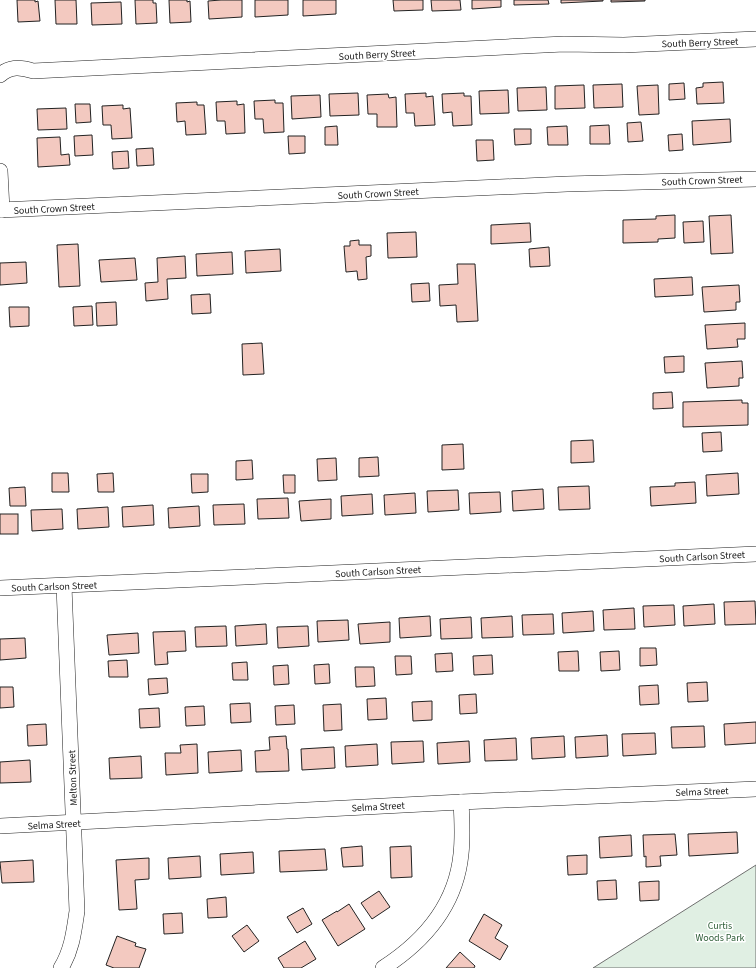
<svg xmlns="http://www.w3.org/2000/svg" width="756" height="968" viewBox="0 0 756 968" font-family="'Source Sans 3',sans-serif">
<style>
.green{fill:#e0efe3;stroke:#6f6f6f}
.building{fill:#f3c9c0;stroke:#222}
.lines{fill:none;stroke-linecap:round;stroke-linejoin:round}
.street-casing{stroke:#222;stroke-width:16}
.street{stroke:#fff;stroke-width:15}
.labels{text-anchor:middle;stroke-width:3;stroke-linejoin:round;paint-order:stroke}
.street-label{font-size:10px;fill:#222;stroke:#fff}
.park-label{font-size:10px;fill:#2f5e38;stroke:#fff}
</style>
<rect width="100%" height="100%" fill="#fff"/>
<polygon class="green" points="756,865 756,968 593,968"/>
<g class="building">
<polygon points="17,0 35,0 35,2 38,1 40,21 18,22"/>
<polygon points="55,0 76,0 77,24 56,24"/>
<polygon points="135,0 153,0 153,3 156,3 157,23 136,24"/>
<polygon points="169,0 187,0 187,2 190,1 191,22 170,23"/>
<polygon points="221,0 242,0 242,17 209,19 208,1"/>
<polygon points="255,0 288,0 288,15 255,17"/>
<polygon points="303,0 336,0 336,14 303,16"/>
<polygon points="393,0 423,0 423,10 394,11"/>
<polygon points="431,0 460,0 461,10 432,11"/>
<polygon points="472,0 501,0 501,7 472,9"/>
<polygon points="514,0 548,0 549,4 514,5"/>
<polygon points="561,0 603,0 603,1 561,3"/>
<polygon points="611,0 645,0 645,1 611,2"/>
<polygon points="121,2 122,24 92,25 91,3"/>
<polygon points="723,82 724,103 697,104 696,88 703,87 703,83"/>
<polygon points="684,83 685,99 669,100 669,84"/>
<polygon points="622,84 623,107 594,108 593,85"/>
<polygon points="584,85 585,108 555,109 555,86"/>
<polygon points="658,85 659,114 639,115 637,86"/>
<polygon points="546,87 547,110 518,111 517,88"/>
<polygon points="508,90 509,113 480,114 479,91"/>
<polygon points="358,93 359,115 330,116 329,94"/>
<polygon points="426,93 426,97 433,96 435,125 415,126 414,113 406,113 405,94"/>
<polygon points="464,93 464,96 471,96 472,125 453,126 452,112 443,113 442,94"/>
<polygon points="388,94 389,98 396,97 397,127 377,127 377,114 368,114 367,95"/>
<polygon points="320,95 321,117 292,119 291,96"/>
<polygon points="275,100 275,103 283,103 284,132 264,133 263,119 255,119 254,101"/>
<polygon points="237,101 237,105 244,104 245,133 226,134 225,121 217,121 216,102"/>
<polygon points="197,102 197,105 204,105 206,134 186,135 185,121 177,122 176,103"/>
<polygon points="75,104 90,104 91,122 76,123"/>
<polygon points="123,105 123,109 130,108 132,138 112,139 111,125 103,125 102,106"/>
<polygon points="66,108 67,129 38,130 37,109"/>
<polygon points="730,119 731,142 693,145 692,121"/>
<polygon points="641,122 643,141 628,142 627,123"/>
<polygon points="609,125 610,144 590,144 590,126"/>
<polygon points="337,126 338,145 325,145 325,127"/>
<polygon points="567,126 568,145 548,145 547,127"/>
<polygon points="514,129 531,129 531,144 515,145"/>
<polygon points="682,134 683,150 669,151 668,135"/>
<polygon points="92,135 93,155 75,156 74,136"/>
<polygon points="288,136 305,136 305,153 289,154"/>
<polygon points="60,137 61,155 69,154 70,165 38,167 37,138"/>
<polygon points="476,140 493,140 494,160 477,161"/>
<polygon points="153,148 154,165 137,166 136,149"/>
<polygon points="128,151 129,168 113,169 112,152"/>
<polygon points="675,215 675,238 658,239 658,242 623,243 623,220 656,219 656,216"/>
<polygon points="731,215 733,253 711,254 709,216"/>
<polygon points="703,221 704,242 684,243 683,222"/>
<polygon points="530,223 531,242 491,244 491,225"/>
<polygon points="416,232 417,257 388,258 387,233"/>
<polygon points="359,240 359,245 371,245 371,256 366,257 367,279 358,280 357,271 346,272 344,246 350,246 350,241"/>
<polygon points="78,244 80,286 59,287 57,245"/>
<polygon points="549,247 550,266 530,267 529,249"/>
<polygon points="280,249 281,271 246,273 245,251"/>
<polygon points="232,252 233,274 197,276 196,254"/>
<polygon points="185,256 186,278 167,279 168,299 146,301 145,283 158,282 157,258"/>
<polygon points="135,258 137,280 101,282 99,260"/>
<polygon points="26,262 27,283 0,285 0,263"/>
<polygon points="457,264 475,264 478,321 457,322 456,305 440,306 439,285 458,284"/>
<polygon points="692,277 693,295 655,297 654,279"/>
<polygon points="429,283 430,301 412,302 411,284"/>
<polygon points="739,285 740,302 736,302 736,310 704,312 702,287"/>
<polygon points="210,294 211,313 192,314 191,295"/>
<polygon points="116,302 117,325 97,326 96,303"/>
<polygon points="92,306 93,325 74,326 73,307"/>
<polygon points="9,307 29,307 29,326 10,327"/>
<polygon points="745,323 745,339 737,339 738,347 707,349 705,325"/>
<polygon points="262,343 264,374 243,375 242,344"/>
<polygon points="684,356 684,372 665,373 664,357"/>
<polygon points="742,361 743,378 739,378 739,386 707,388 705,363"/>
<polygon points="672,392 673,408 653,409 653,393"/>
<polygon points="742,400 742,403 748,403 748,425 683,427 683,402"/>
<polygon points="721,432 722,451 703,452 702,433"/>
<polygon points="593,440 594,462 571,463 571,441"/>
<polygon points="463,444 464,469 442,470 442,445"/>
<polygon points="378,457 379,476 359,477 359,458"/>
<polygon points="336,458 337,480 318,481 317,459"/>
<polygon points="252,460 253,479 236,480 236,461"/>
<polygon points="52,473 68,473 69,492 52,492"/>
<polygon points="113,473 114,492 98,492 97,474"/>
<polygon points="738,473 739,494 707,496 706,475"/>
<polygon points="191,474 208,474 208,492 192,493"/>
<polygon points="283,475 295,475 295,493 284,493"/>
<polygon points="695,482 696,503 651,506 650,487 675,486 675,483"/>
<polygon points="589,486 590,509 559,510 558,487"/>
<polygon points="25,487 26,506 10,506 9,488"/>
<polygon points="543,489 544,509 513,511 512,491"/>
<polygon points="458,490 459,510 428,512 427,491"/>
<polygon points="500,492 501,512 470,514 469,493"/>
<polygon points="415,493 416,513 385,515 384,495"/>
<polygon points="372,494 373,514 342,516 341,496"/>
<polygon points="288,498 289,518 258,519 257,499"/>
<polygon points="331,499 331,519 301,521 299,501"/>
<polygon points="244,504 245,524 214,525 213,505"/>
<polygon points="153,505 154,525 123,527 122,507"/>
<polygon points="199,506 200,526 169,528 168,508"/>
<polygon points="108,507 109,527 78,529 77,509"/>
<polygon points="62,509 63,529 32,531 31,510"/>
<rect x="0" y="514" width="18" height="20"/>
<polygon points="755,601 756,624 725,625 724,602"/>
<polygon points="714,604 715,624 684,626 683,606"/>
<polygon points="674,605 675,625 644,627 643,606"/>
<polygon points="634,608 635,629 604,630 603,610"/>
<polygon points="593,611 594,631 563,633 562,613"/>
<polygon points="553,614 554,634 523,635 522,615"/>
<polygon points="430,616 431,636 400,638 399,618"/>
<polygon points="512,616 513,637 482,638 481,618"/>
<polygon points="471,617 472,638 441,639 440,619"/>
<polygon points="348,620 349,640 318,642 317,621"/>
<polygon points="390,622 390,642 360,644 358,624"/>
<polygon points="266,624 267,644 236,646 235,626"/>
<polygon points="226,626 227,646 196,647 195,627"/>
<polygon points="308,626 309,646 278,648 277,627"/>
<polygon points="185,631 186,651 167,652 168,664 155,665 153,632"/>
<polygon points="138,633 139,653 109,655 107,635"/>
<polygon points="25,638 26,658 0,660 0,639"/>
<polygon points="640,648 656,648 657,665 640,666"/>
<polygon points="578,651 579,671 559,671 558,652"/>
<polygon points="619,651 620,670 601,671 600,652"/>
<polygon points="452,653 453,671 436,672 435,654"/>
<polygon points="492,655 493,674 474,675 473,656"/>
<polygon points="395,656 411,656 412,674 396,675"/>
<polygon points="127,660 128,677 109,677 108,661"/>
<polygon points="247,662 248,680 233,680 232,663"/>
<polygon points="329,664 330,683 315,684 314,665"/>
<polygon points="288,665 289,684 274,685 273,666"/>
<polygon points="355,667 374,667 375,686 356,687"/>
<polygon points="167,678 168,693 149,695 148,679"/>
<polygon points="707,682 708,701 688,702 687,683"/>
<polygon points="658,685 659,704 640,705 639,686"/>
<polygon points="0,687 13,687 14,707 0,708"/>
<polygon points="476,694 477,713 460,714 459,695"/>
<polygon points="386,698 387,719 368,720 367,699"/>
<polygon points="432,701 432,720 413,721 412,702"/>
<polygon points="250,703 251,722 231,723 230,704"/>
<polygon points="341,704 342,730 324,731 323,705"/>
<polygon points="294,705 295,724 276,725 275,706"/>
<polygon points="204,706 205,725 186,726 185,707"/>
<polygon points="159,708 160,727 140,728 139,709"/>
<polygon points="756,722 756,743 725,745 724,724"/>
<polygon points="46,724 47,745 28,746 27,725"/>
<polygon points="704,726 705,747 672,748 671,727"/>
<polygon points="655,733 656,754 623,756 622,734"/>
<polygon points="607,735 608,756 576,758 575,737"/>
<polygon points="286,736 287,749 288,749 289,771 256,772 255,751 270,750 269,737"/>
<polygon points="564,736 565,757 532,759 531,738"/>
<polygon points="516,738 517,760 485,761 484,740"/>
<polygon points="423,741 424,762 392,764 391,742"/>
<polygon points="469,741 470,762 438,764 437,743"/>
<polygon points="197,744 198,773 166,775 165,753 181,753 180,745"/>
<polygon points="377,744 378,765 346,767 345,746"/>
<polygon points="334,747 335,768 302,770 301,749"/>
<polygon points="241,750 242,771 209,773 208,752"/>
<polygon points="141,756 142,778 110,779 109,758"/>
<polygon points="30,760 31,782 0,783 0,762"/>
<polygon points="737,832 738,853 689,856 688,834"/>
<polygon points="675,834 677,855 660,856 661,866 646,867 646,856 644,857 643,835"/>
<polygon points="631,835 632,856 600,858 599,837"/>
<polygon points="362,846 363,866 343,867 341,848"/>
<polygon points="411,846 412,877 391,878 390,847"/>
<polygon points="325,849 327,870 280,872 279,851"/>
<polygon points="253,852 254,873 221,875 220,854"/>
<polygon points="587,855 587,874 568,875 567,856"/>
<polygon points="200,856 201,877 169,879 168,858"/>
<polygon points="149,858 149,879 135,880 137,909 119,910 116,860"/>
<polygon points="33,860 34,882 2,883 0,862"/>
<polygon points="616,880 617,899 598,900 597,881"/>
<polygon points="659,881 659,900 640,901 639,882"/>
<polygon points="379,891 390,907 372,919 361,903"/>
<polygon points="226,897 227,917 208,918 207,899"/>
<polygon points="349,904 365,929 338,946 322,920 337,911 337,912"/>
<polygon points="303,908 312,924 297,933 287,917"/>
<polygon points="182,913 183,933 164,934 163,914"/>
<polygon points="484,914 502,925 495,938 508,946 500,960 469,941"/>
<polygon points="247,925 259,941 244,952 232,936"/>
<polygon points="117,936 136,943 135,946 146,949 139,968 114,968 106,965"/>
<polygon points="305,941 316,959 301,968 284,968 278,958"/>
<polygon points="460,952 475,966 474,968 446,968"/>
</g>
<g class="lines">
<defs>
<g id="street">
<path d="M 0,75 C 10,66 21,67 33,71 L 564,44 L 624,45 L 756,39"/>
<polyline points="0,171 2,210"/>
<polyline points="0,210 567,184 756,179"/>
<polyline points="0,588 756,554"/>
<polyline points="0,826 461,802 756,789"/>
<path d="M 61,968 C 72,950 74,931 77,911 L 64,586"/>
<path d="M 383,968 C 425,941 456,905 461,854 C 463,836 462,819 461,802"/>
</g>
</defs>
<use href="#street" class="street-casing"/>
<use href="#street" class="street"/>
</g>
<g class="labels">
<g class="street-label">
<text transform="translate(700 42) rotate(-2)" y="4">South Berry Street</text>
<text transform="translate(377 54) rotate(-3)" y="4">South Berry Street</text>
<text transform="translate(702 180) rotate(-2)" y="4">South Crown Street</text>
<text transform="translate(378 193) rotate(-3)" y="4">South Crown Street</text>
<text transform="translate(54 208) rotate(-3)" y="4">South Crown Street</text>
<text transform="translate(702 556) rotate(-3)" y="4">South Carlson Street</text>
<text transform="translate(378 571) rotate(-3)" y="4">South Carlson Street</text>
<text transform="translate(54 586) rotate(-2)" y="4">South Carlson Street</text>
<text transform="translate(72 778) rotate(-92)" y="4">Melton Street</text>
<text transform="translate(702 791) rotate(-2)" y="4">Selma Street</text>
<text transform="translate(378 806) rotate(-3)" y="4">Selma Street</text>
<text transform="translate(54 824) rotate(-3)" y="4">Selma Street</text>
</g>
<g class="park-label">
<text x="720" y="929">Curtis<tspan x="720" dy="12">Woods Park</tspan></text>
</g>
</g>
</svg>
